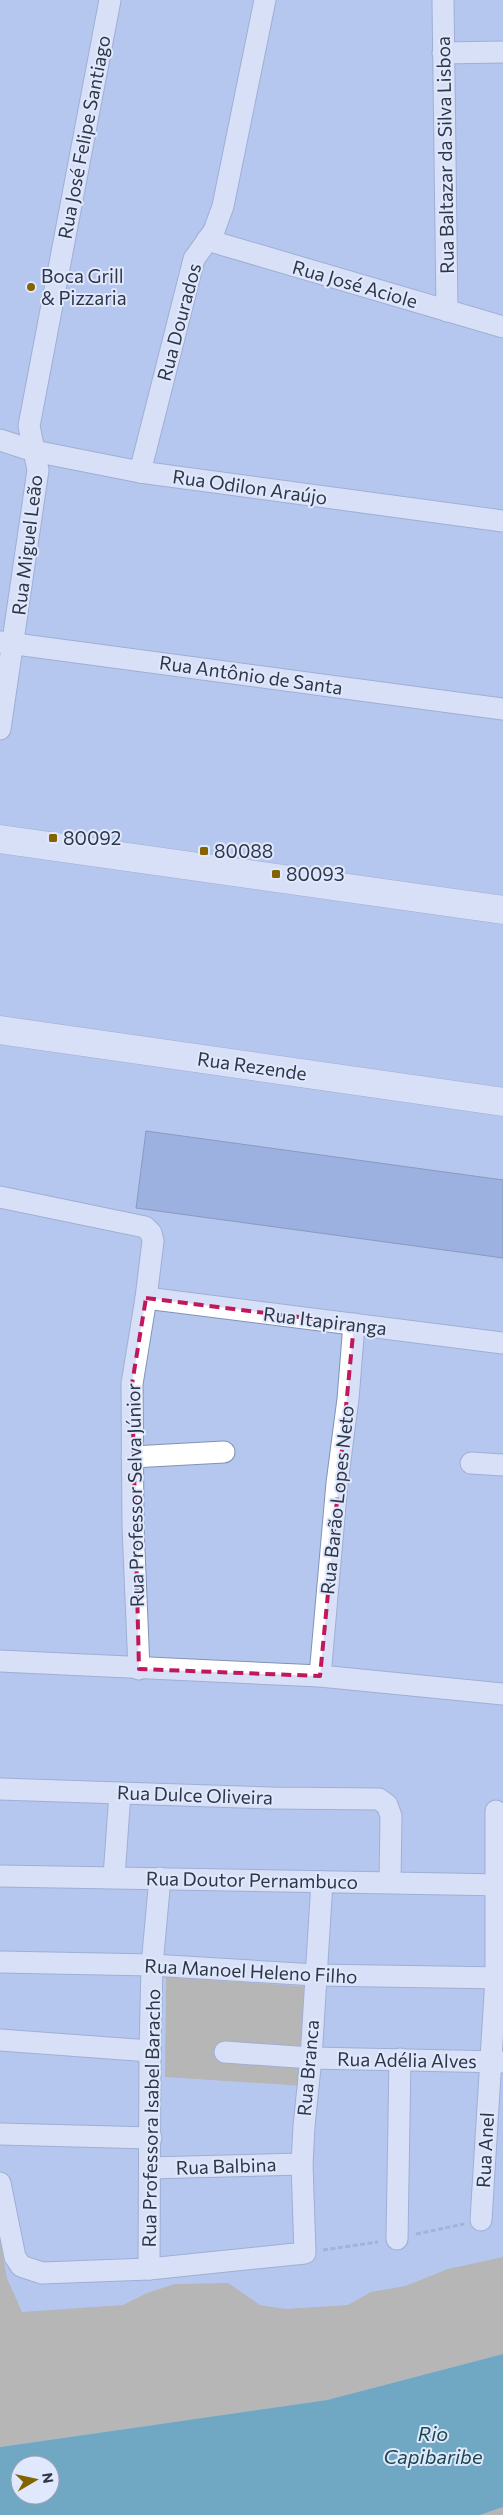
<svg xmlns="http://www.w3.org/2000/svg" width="503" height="2515" viewBox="0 0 503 2515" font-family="Commissioner,sans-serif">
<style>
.green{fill:#b8a271}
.water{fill:#1c838e;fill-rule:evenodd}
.building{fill:#7f97d0;stroke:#536285}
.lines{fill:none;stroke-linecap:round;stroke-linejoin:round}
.minor-casing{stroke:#8292b7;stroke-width:23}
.tertiary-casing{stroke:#8292b7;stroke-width:29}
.path{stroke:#8d9bbb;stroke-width:3;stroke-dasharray:5 2.5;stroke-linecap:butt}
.minor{stroke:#fff;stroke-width:21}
.tertiary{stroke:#fff;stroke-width:28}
.marked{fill:none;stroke:#c2185b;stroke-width:4;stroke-dasharray:10 6;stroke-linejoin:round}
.poi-dot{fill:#856400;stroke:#dfe8fd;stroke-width:2}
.labels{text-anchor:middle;stroke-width:4;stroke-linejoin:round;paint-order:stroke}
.street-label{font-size:19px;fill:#2f3646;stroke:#dfe8fd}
.poi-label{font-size:19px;fill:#2f3646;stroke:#dfe8fd;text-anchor:start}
.water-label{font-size:20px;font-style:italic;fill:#1c474c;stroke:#dfe8fd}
</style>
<rect width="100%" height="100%" fill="#b6c7ef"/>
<g class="green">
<polygon points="166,1977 313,1987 304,2086 165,2077"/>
<polygon points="0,2240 7,2278 22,2312 123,2305 147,2293 175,2284 228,2283 260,2305 285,2309 348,2305 371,2292 405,2286 448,2269 503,2257 503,2354 327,2400 0,2447"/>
<polygon points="503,2507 503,2515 480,2515"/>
</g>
<path class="water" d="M 503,2354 L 503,2507 L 480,2515 L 0,2515 L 0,2447 L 327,2400 ZM 20,2465 L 50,2465 L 50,2495 L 20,2495 Z"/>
<polygon class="building" points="146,1131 503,1180 503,1258 136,1208"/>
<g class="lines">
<defs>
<g id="minor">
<polyline points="443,0 447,311"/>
<polyline points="443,53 503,52"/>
<polyline points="207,240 503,327"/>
<polyline points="0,440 34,451 140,472 503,521"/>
<polyline points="140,472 194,259 214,231 223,206 265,0"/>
<polyline points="0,642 503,709"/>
<polyline points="0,729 38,470 29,426 110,0"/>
<polyline points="0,1197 145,1227 151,1233 153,1241 146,1298 132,1384 133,1527 139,1669"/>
<polyline points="146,1298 503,1343"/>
<polyline points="132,1457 224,1452"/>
<polyline points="471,1463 503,1465"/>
<polyline points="0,1661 320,1676 503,1694"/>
<polyline points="320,1676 337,1483 348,1399 354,1324"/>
<polyline points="0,1789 272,1798 379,1799 387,1805 391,1816 390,1882"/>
<polyline points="0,1876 503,1885"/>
<polyline points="114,1877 120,1793"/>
<polyline points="0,1962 152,1965 315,1975 503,1978"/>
<polyline points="0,2040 150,2051"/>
<polyline points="225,2052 311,2058 503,2062"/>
<polyline points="0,2134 151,2138"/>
<polyline points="150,2168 302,2164"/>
<polyline points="0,2183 15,2257 21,2266 42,2273 149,2269 305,2253 302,2164 304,2126 311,2058 322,1882"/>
<polyline points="481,2220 496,1978 496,1811"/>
<polyline points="397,2239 400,2059"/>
<polyline points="149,2269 150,2051 152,1965 160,1878"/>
</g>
<g id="tertiary">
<polyline points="0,839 503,910"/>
<polyline points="0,1030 503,1102"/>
</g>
</defs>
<use href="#minor" class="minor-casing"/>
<use href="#tertiary" class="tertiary-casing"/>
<g class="path">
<polyline points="416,2234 464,2224"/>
<polyline points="323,2250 378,2242"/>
</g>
<use href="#minor" class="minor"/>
<use href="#tertiary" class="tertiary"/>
</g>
<path d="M0 0H503V2515H0ZM 146,1298 L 354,1324 L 320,1676 L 139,1669 L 132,1384 Z" fill="#b6c7ef" fill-opacity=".55" fill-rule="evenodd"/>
<path class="marked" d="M 146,1298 L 354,1324 L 320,1676 L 139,1669 L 132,1384 Z"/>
<g class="poi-dot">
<circle cx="31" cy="287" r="5"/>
<rect x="48" y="833" width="10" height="10" rx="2.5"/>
<rect x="199" y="846" width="10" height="10" rx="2.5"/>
<rect x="271" y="869" width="10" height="10" rx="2.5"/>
</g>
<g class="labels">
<g class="street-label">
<text transform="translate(84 137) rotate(-79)" y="7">Rua José Felipe Santiago</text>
<text transform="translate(445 155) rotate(-91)" y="7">Rua Baltazar da Silva Lisboa</text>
<text transform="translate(355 284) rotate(16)" y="7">Rua José Aciole</text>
<text transform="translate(179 322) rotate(-75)" y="7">Rua Dourados</text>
<text transform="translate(250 487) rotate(8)" y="7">Rua Odilon Araújo</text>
<text transform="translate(27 545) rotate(-83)" y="7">Rua Miguel Leão</text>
<text transform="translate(251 675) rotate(8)" y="7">Rua Antônio de Santa</text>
<text transform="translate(252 1066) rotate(8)" y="7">Rua Rezende</text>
<text transform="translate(325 1321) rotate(7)" y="7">Rua Itapiranga</text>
<text transform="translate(135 1495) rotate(-91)" y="7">Rua Professor Selva Júnior</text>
<text transform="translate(337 1500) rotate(-84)" y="7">Rua Barão Lopes Neto</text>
<text transform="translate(195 1795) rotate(2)" y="7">Rua Dulce Oliveira</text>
<text transform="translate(252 1880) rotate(1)" y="7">Rua Doutor Pernambuco</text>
<text transform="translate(251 1971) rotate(3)" y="7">Rua Manoel Heleno Filho</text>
<text transform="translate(407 2060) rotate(1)" y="7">Rua Adélia Alves</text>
<text transform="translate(308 2068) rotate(-85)" y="7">Rua Branca</text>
<text transform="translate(151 2118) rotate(-89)" y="7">Rua Professora Isabel Baracho</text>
<text transform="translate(485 2150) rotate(-87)" y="7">Rua Anel</text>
<text transform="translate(226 2166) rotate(-2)" y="7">Rua Balbina</text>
</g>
<g class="poi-label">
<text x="41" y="283">Boca Grill<tspan x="41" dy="22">&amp; Pizzaria</tspan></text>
<text x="63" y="845">80092</text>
<text x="214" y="858">80088</text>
<text x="286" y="881">80093</text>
</g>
<g class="water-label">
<text x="433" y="2441">Rio<tspan x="433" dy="23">Capibaribe</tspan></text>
</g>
</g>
<g transform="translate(35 2480) rotate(81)"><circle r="24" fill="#dfe8fd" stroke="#99a1b4"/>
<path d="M0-4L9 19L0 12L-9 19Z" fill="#856400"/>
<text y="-8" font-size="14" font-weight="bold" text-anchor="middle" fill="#2f3646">N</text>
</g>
</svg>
